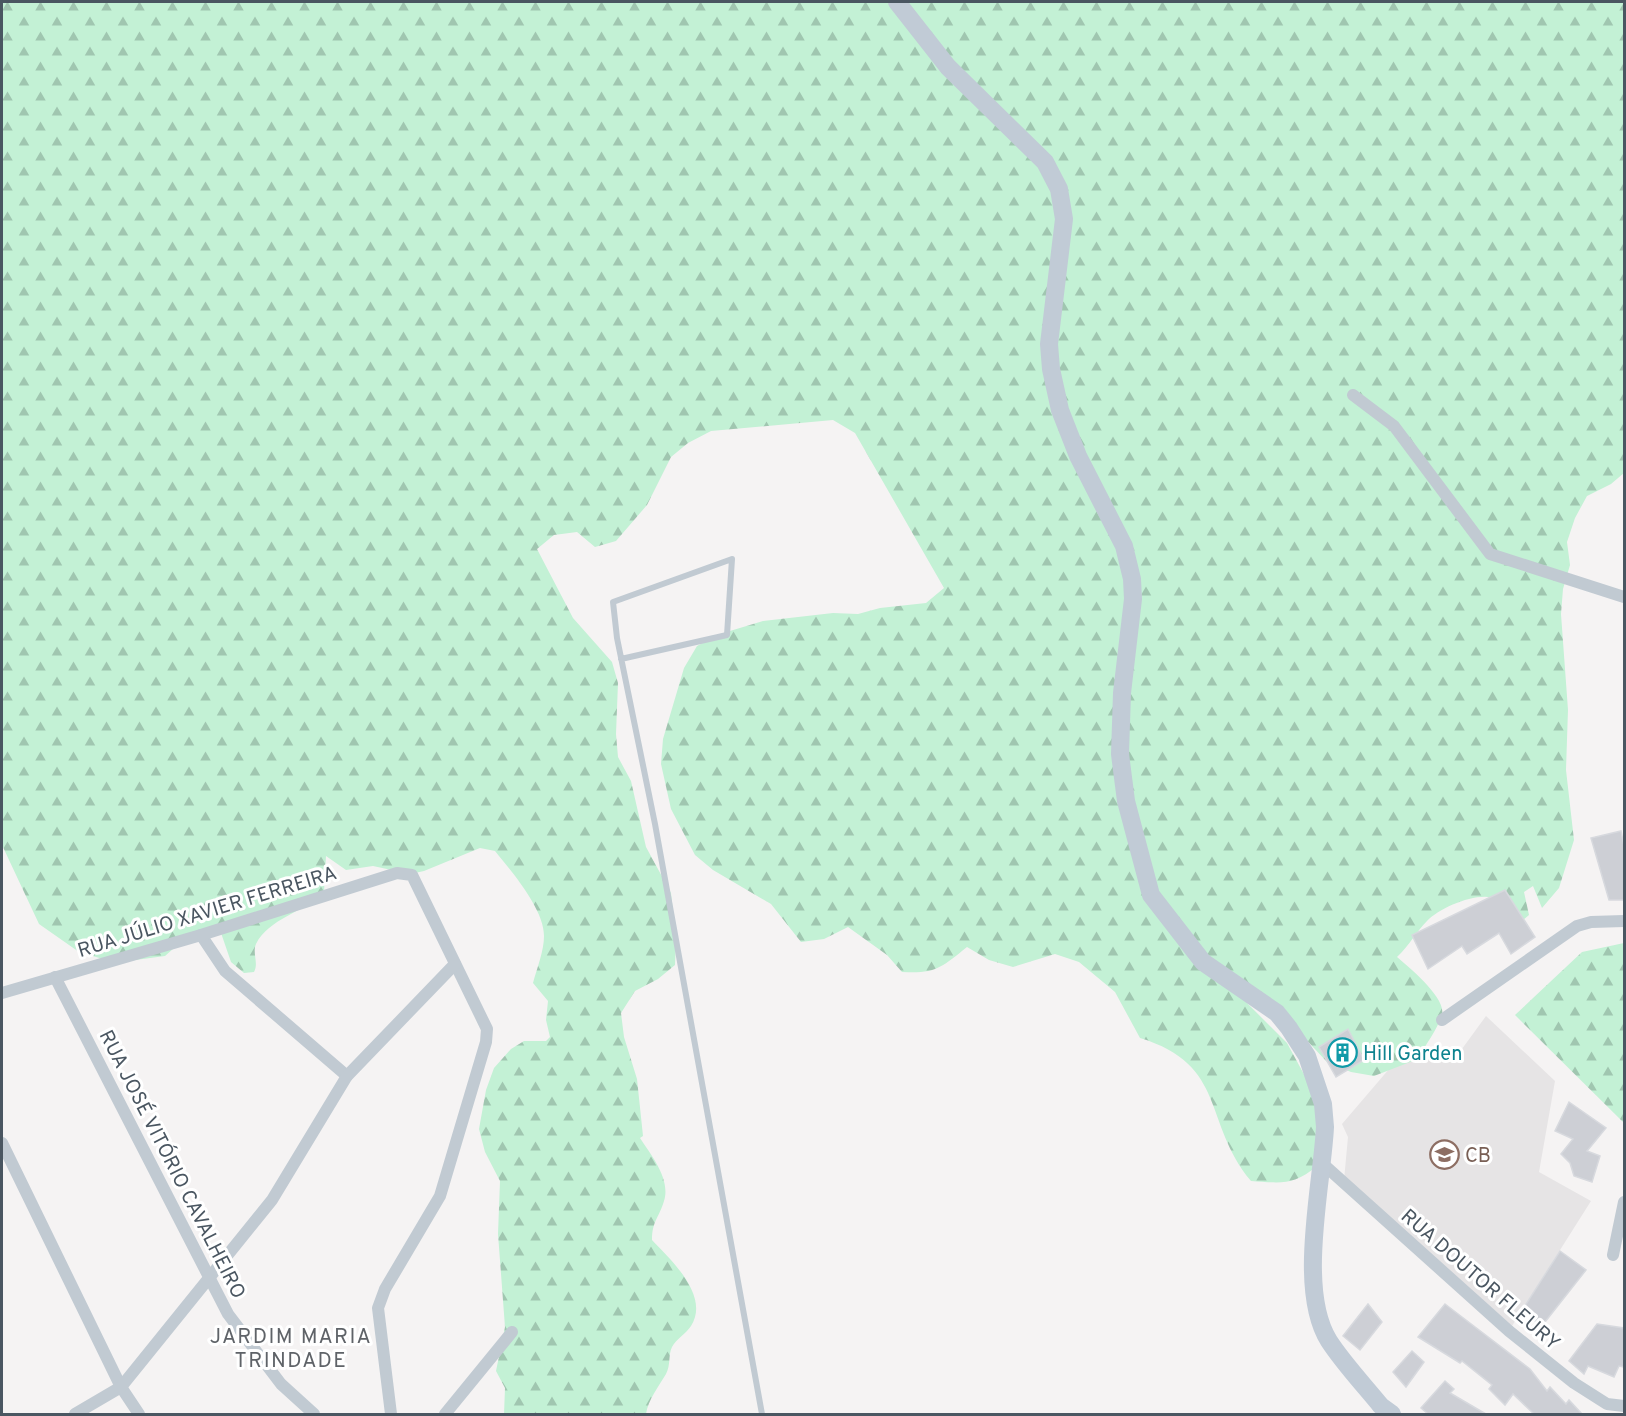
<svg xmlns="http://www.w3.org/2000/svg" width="1626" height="1416" viewBox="0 0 1626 1416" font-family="Overpass,sans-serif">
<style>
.education{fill:#e6e4e5}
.forest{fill:url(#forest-firs)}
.building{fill:#cdcfd5;stroke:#d7d9de;stroke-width:1.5}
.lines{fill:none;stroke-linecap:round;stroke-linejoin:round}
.lane{stroke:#c1cad2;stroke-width:6}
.street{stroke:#c1cad2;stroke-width:12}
.secondary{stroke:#c1cbd6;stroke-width:18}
.labels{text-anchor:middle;stroke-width:6;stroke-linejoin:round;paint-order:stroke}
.street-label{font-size:20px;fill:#4a5661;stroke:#fff}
.culture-label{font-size:20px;fill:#0d838f;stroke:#fff;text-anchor:start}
.education-label{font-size:20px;fill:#785e54;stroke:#fff;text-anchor:start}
.neighbourhood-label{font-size:21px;letter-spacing:1.5px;fill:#5f6368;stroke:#fff}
</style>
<defs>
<pattern id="forest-firs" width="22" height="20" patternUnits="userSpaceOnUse" patternTransform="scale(1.5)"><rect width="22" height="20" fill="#c3f1d5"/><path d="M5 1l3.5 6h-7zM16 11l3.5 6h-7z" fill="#a0c6b0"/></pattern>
</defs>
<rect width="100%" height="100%" fill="#f5f3f3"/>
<polygon class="education" points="1486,1016 1555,1081 1539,1172 1591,1201 1512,1326 1344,1180 1348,1137 1342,1124 1413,1041 1429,1055 1442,1058 1459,1053"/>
<g class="forest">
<path d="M 2,2 L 1624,2 L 1624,473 L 1611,484 L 1587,496 L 1575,518 L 1567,542 L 1570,565 L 1563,589 L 1561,614 L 1568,710 L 1566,770 L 1574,840 L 1559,888 L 1542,908 L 1533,886 L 1524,892 L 1529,915 L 1523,920 C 1515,914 1506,903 1497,899 C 1478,891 1441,907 1427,921 C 1416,932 1409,946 1397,957 C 1409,967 1446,998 1442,1014 C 1438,1029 1425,1045 1418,1059 L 1374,1076 L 1351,1072 L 1327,1062 L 1285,1017 L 1247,1003 L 1287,1043 L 1306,1078 L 1319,1114 L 1317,1166 C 1293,1186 1281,1183 1251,1181 C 1202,1122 1228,1065 1140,1038 L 1115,992 L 1079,962 L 1055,954 L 1013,967 L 989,960 L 967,947 C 941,968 935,974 902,972 L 887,955 L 848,927 L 824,939 L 801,942 L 771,904 L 713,870 L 695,855 L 671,809 L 661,764 L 663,739 L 684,668 L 697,646 L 720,634 L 763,621 L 833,613 L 858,614 L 880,608 L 926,603 L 944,588 L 855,433 L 833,420 L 711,431 L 688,443 L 671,457 L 647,505 L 616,541 L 595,547 L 577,532 L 554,535 L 537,549 L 573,618 L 612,662 L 618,683 L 616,734 L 618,757 L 631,781 L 646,847 L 671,893 L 676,940 L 675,965 L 658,979 L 635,991 L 621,1013 L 624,1037 L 637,1079 L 643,1136 L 640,1138 C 651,1155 671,1179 664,1201 C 659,1218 652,1221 652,1240 C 672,1261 710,1296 691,1326 C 686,1334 676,1339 672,1347 C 668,1355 671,1365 666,1374 C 659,1386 648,1400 646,1414 L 504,1414 L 505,1388 L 496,1371 L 505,1327 L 498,1234 L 500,1181 L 485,1152 L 479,1129 L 486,1090 L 494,1068 L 511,1049 L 524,1041 L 546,1041 L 550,1037 L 546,1020 L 548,1001 L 533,983 C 537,968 544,951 544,936 C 544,909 512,872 495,851 L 480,848 L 424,871 L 410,874 L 373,866 L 346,870 L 326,856 L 324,892 C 304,912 268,919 256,944 C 252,953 259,963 254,972 L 244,973 L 231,962 L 220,930 L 182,941 L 165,956 L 128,961 L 103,959 L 79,952 L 39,924 L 2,845 Z"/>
<polygon points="1624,943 1624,1123 1515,1015 1582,952"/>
</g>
<g class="building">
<polygon points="1621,831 1624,846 1624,900 1609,900 1591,838"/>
<polygon points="1505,890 1535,937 1511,954 1499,933 1467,954 1462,946 1428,969 1412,935"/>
<polygon points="1348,1029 1364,1060 1336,1077 1319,1047"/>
<polygon points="1569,1102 1606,1128 1587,1151 1600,1156 1592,1182 1574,1176 1570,1163 1561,1154 1573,1139 1555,1131"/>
<polygon points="1560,1251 1586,1270 1541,1327 1523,1309"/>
<polygon points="1368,1304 1382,1322 1360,1350 1343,1336"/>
<polygon points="1445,1304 1530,1369 1547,1391 1550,1387 1566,1404 1569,1400 1582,1414 1534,1414 1513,1394 1505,1405 1489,1389 1492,1385 1462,1361 1460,1363 1418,1337"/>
<polygon points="1597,1324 1624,1328 1624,1367 1619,1366 1614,1377 1588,1366 1584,1374 1569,1361"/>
<polygon points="1412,1351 1424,1362 1406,1387 1393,1372"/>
<polygon points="1445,1381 1454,1389 1450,1393 1486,1414 1428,1414 1421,1408"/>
</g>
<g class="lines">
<polyline class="lane" points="621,659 727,635 732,559 613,602 617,638 655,824 762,1414"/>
<g class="street">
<polyline points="1353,395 1394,426 1490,554 1624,597"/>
<polyline points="201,935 225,971 347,1076"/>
<polyline points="55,977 228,1314 281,1384 314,1414"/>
<polyline points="2,993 201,935 397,873 412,875 487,1029 486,1042 440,1196 385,1289 378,1308 391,1414"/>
<polyline points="1442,1020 1577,926 1591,922 1624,921"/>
<polyline points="2,1143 121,1387 139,1414"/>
<polyline points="1323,1164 1509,1331 1574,1383 1607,1404 1624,1406"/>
<polyline points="1613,1255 1624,1202"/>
<polyline points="75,1414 121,1387 272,1200 347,1076 455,964"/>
<polyline points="445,1414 512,1332"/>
</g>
<path class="secondary" d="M 897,2 L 948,67 L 1045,162 L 1059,189 L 1064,219 L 1049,344 L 1051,369 L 1060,410 L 1078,456 L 1124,546 L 1132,579 L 1133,599 L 1122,693 L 1120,754 L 1126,801 L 1151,895 L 1203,962 L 1277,1013 L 1289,1028 L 1307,1056 L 1323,1104 L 1325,1127 C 1322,1186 1297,1290 1329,1341 C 1344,1364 1364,1385 1381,1406 L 1392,1414"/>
</g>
<defs>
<symbol id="building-ring" viewBox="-11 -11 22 22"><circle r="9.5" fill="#fff" stroke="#0f9aa8" stroke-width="1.5"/><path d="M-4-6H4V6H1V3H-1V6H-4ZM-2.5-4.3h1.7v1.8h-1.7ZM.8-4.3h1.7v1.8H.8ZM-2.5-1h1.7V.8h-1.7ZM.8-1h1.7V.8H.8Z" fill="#0f9aa8"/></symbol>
<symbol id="school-ring" viewBox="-11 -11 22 22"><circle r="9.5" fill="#fff" stroke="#8d6e63" stroke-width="1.5"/><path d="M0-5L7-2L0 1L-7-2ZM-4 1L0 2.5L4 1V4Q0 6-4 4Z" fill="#8d6e63"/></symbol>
</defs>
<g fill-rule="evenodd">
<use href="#building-ring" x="1326" y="1036" width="33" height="33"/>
<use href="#school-ring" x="1428" y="1138" width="33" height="33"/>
</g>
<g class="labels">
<g class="street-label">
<text transform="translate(207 911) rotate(-17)" y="7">RUA JÚLIO XAVIER FERREIRA</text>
<text transform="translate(173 1164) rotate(63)" y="7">RUA JOSÉ VITÓRIO CAVALHEIRO</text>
<text transform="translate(1481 1279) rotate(41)" y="7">RUA DOUTOR FLEURY</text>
</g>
<g class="culture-label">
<text x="1363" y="1060">Hill Garden</text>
</g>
<g class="education-label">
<text x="1465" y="1162">CB</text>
</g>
<g class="neighbourhood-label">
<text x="291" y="1343">JARDIM MARIA<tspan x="291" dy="24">TRINDADE</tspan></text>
</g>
</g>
<rect width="1626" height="1416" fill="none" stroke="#4a5661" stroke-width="6"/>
</svg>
